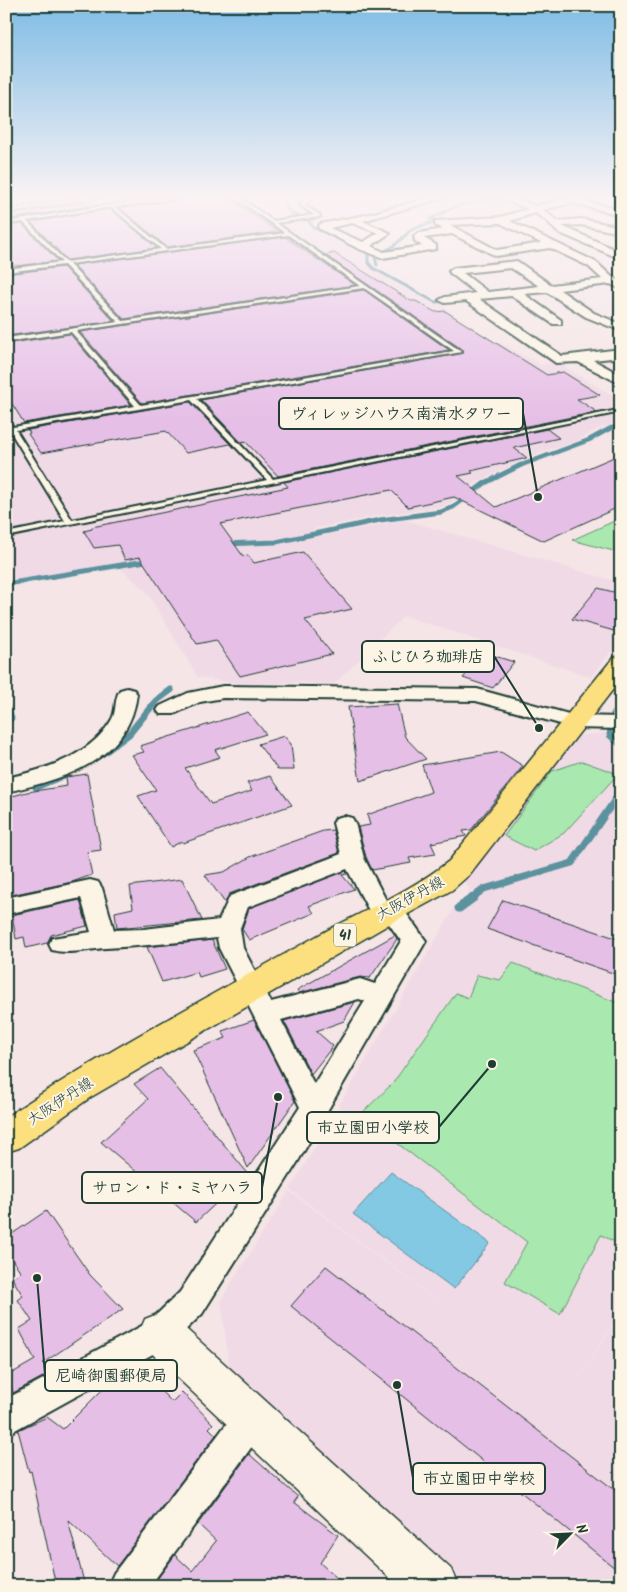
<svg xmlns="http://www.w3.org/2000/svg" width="627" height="1592" viewBox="0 0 627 1592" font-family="Kalam,'Klee One',sans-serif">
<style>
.built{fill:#f0dae6}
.green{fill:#a9e8af;stroke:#649272}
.water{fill:#83c9e4;stroke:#5b919e}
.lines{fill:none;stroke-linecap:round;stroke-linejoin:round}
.stream-far4{stroke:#5b919e;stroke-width:3}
.stream-far3{stroke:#5b919e;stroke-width:4.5}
.stream-far2{stroke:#5b919e;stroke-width:5}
.stream-far1{stroke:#5b919e;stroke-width:7}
.stream{stroke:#5b919e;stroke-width:9}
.building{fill:#e6bfe7;stroke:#1f3d34}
.lane-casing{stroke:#1f3d34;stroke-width:4}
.street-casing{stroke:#1f3d34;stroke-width:4}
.secondary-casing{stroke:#1f3d34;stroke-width:3}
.primary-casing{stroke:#1f3d34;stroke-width:3}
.path{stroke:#1f3d34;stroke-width:1;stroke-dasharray:2.5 2;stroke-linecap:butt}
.lane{fill:#fcf5e5;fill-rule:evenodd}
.street{fill:#fcf5e5;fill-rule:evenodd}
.secondary{fill:#fcf5e5;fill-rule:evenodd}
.primary{fill:#fce080;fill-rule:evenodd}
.rail{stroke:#1f3d34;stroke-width:2;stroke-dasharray:4 2;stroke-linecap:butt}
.labels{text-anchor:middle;stroke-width:4;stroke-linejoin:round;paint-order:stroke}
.shield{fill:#fcf5e5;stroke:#617469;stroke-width:1}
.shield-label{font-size:14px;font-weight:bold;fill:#1f3d34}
.street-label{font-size:15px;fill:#1f3d34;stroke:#fcf5e5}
.leader{fill:none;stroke:#1f3d34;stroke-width:2}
.callout-dot{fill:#1f3d34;stroke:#fcf5e5;stroke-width:2}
.callout{fill:#fcf5e5;stroke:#1f3d34;stroke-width:2}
.callout-label{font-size:16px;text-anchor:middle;font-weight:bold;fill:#1f3d34}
</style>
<rect width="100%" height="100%" fill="#f5e5e6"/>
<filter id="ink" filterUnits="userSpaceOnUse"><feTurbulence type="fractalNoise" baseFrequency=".02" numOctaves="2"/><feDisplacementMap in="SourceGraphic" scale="10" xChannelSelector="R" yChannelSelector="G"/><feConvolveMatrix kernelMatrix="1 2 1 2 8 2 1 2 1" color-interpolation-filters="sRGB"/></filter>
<g filter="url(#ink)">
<g class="built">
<polygon points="111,197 406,197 354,215 311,221 314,226 313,229 366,253 366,265 434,304 444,303 452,315 496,343 500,343 542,365 557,362 616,398 621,397 621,424 611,424 597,429 573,443 538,453 495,473 474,484 455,500 441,507 376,516 317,528 303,535 262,540 208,543 169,557 50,574 6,583 6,214"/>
<polygon points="405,520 621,583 621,639 591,677 404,616 331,687 302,682 240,684 198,677 147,592 120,568 174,560 210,547 279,544"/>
<polygon points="621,731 621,1312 566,1396 621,1314 621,1586 469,1586 230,1373 221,1300 289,1191 476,1329 290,1190 455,907 471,890 464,881 576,736"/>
</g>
<g class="green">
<polygon points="621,518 621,553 572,540"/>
<polygon points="582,761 618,774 564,833 534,851 504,836 552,771"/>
<polygon points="513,963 621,1004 621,1245 601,1235 560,1314 505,1282 527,1242 360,1115 393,1083 456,993 468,998 477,975 500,980"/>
</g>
<polygon class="water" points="391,1172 490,1243 454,1289 353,1214"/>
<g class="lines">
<g class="stream-far4">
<polyline points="282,197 286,200 284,205 292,214 308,220 314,228 368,253 368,262 373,268 435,302 452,301"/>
<polyline points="6,214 109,197"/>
<polyline points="377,265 375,257 377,255 394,246 412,229 437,221 430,219 459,205 504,197"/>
</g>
<polyline class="stream-far3" points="519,466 589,440 611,428 621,427"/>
<g class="stream-far2">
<polyline points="225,544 276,542 380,520 441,512 453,507 485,483 521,465"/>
<polyline points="6,584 152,560"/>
</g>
<g class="stream-far1">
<polyline points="6,705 11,718 6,722"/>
<polyline points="621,713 614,714 610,735 621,745"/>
<polyline points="102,754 129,734 156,701 171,690"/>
<polyline points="36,787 64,775"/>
<polyline points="472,898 484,889 572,863 621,791"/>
</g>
<polyline class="stream" points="459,908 474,897"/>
</g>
<g class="building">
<polygon points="200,197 228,197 278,232 167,247 120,208"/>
<polygon points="83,202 89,206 6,220 6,215"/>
<polygon points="110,209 157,248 67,260 31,222"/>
<polygon points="22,224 58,261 6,267 6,226"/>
<polygon points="285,237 355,285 124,319 73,265"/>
<polygon points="334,253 411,301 416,301 435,312 445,311 547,375 563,372 600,395 577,399 597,412 278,476 245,441 241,442 201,400 464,353 463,350 325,255"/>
<polygon points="63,267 114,321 6,336 6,274"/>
<polygon points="364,290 449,350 142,403 80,332"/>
<polygon points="70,334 131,405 24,423 6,394 6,344"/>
<polygon points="190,402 230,444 186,453 166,431 41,453 28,434 30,433 28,430"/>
<polygon points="547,429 559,438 514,448 527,458 471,471 473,473 458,476 496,507 621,454 621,506 544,541 454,497 408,507 391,490 220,524 243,556 248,555 254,563 303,552 352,609 305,620 332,654 240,676 216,640 197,644 140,557 125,560 118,545 94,548 84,531 92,529 92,527 288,487 284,482"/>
<polygon points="598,588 621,594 621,623 614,631 572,619"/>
<polygon points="485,653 514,662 493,688 463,678"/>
<polygon points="397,704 405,737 426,759 360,781 348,707"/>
<polygon points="248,712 266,734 215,750 220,757 185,768 211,804 252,791 247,783 270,776 292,805 183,843 182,841 171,847 138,796 156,790 132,755 144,752 140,746"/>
<polygon points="284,736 291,744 294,770 278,770 258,744"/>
<polygon points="501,752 523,766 471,830 463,831 466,836 431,843 436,854 409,858 411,863 372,870 366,857 358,827 370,825 367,815 431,792 422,765"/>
<polygon points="87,774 101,850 87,852 92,875 72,882 6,896 6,798 27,792 67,786 66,777"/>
<polygon points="333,830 339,853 229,894 225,903 205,875 224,872 250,857 323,831"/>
<polygon points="346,871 347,874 342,875 354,889 309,906 314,913 249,940 242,929 249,908"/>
<polygon points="182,879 202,920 117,928 115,912 133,908 130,886"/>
<polygon points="80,900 87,926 51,935 47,943 26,948 24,937 16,939 12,915"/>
<polygon points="503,900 621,940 621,976 487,929"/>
<polygon points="395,935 397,939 370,978 360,977 299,993 297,990"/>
<polygon points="212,940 225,969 199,977 197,972 162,982 147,947"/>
<polygon points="355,1002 344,1021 316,1031 333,1046 311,1074 284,1021"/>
<polygon points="254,1020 295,1101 248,1168 193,1050 226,1038 222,1031"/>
<polygon points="160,1068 246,1171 240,1181 196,1222 101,1142 148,1099 134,1084"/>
<polygon points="46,1211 90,1275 123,1309 43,1363 50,1373 13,1393 9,1375 35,1360 19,1329 32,1321 18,1300 23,1296 12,1278 21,1272 6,1251 6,1238"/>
<polygon points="326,1266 621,1495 621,1573 291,1306"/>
<polygon points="135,1366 172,1402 182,1392 213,1424 209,1428 216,1435 117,1566 68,1520 85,1586 56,1586 31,1471 29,1472 18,1430 47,1417 63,1429 115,1377"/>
<polygon points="249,1454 298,1497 294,1502 338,1535 320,1563 346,1586 152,1586 175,1555 192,1571 216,1541 198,1524"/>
</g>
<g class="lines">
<defs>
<path id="lane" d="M 172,197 L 188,197 L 115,207 L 166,249 L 285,233 L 234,197 L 239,197 L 273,221 L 314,215 L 300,205 L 304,199 L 314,197 L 304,205 L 320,215 L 320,217 L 276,223 L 462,352 L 197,399 L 273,479 L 613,411 L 616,413 L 6,537 L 6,533 L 65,521 L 10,431 L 6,432 L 8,428 L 6,418 L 13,427 L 135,406 L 71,332 L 6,342 L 6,338 L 118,322 L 64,265 L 6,272 L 6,269 L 62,262 L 23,222 L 6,224 L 6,222 L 102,206 ZM 111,207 L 161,249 L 66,262 L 27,221 ZM 288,235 L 360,286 L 123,321 L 69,264 ZM 364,288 L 454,351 L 141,405 L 76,331 ZM 191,400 L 267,480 L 72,520 L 16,430 Z"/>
<g id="street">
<path d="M 431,197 L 446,197 L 363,221 L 390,233 L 371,246 L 384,252 L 422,246 L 415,241 L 414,236 L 419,233 L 443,229 L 435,225 L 435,221 L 500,217 L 528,209 L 498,197 L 512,197 L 535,206 L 573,197 L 591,197 L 583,201 L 621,209 L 621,215 L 571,203 L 543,210 L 558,221 L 581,219 L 621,227 L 621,233 L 581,225 L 562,226 L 621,252 L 621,259 L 557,232 L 546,220 L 535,213 L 510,221 L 596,262 L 612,277 L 621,282 L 621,289 L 610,284 L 560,290 L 594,313 L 621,324 L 621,331 L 586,317 L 547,292 L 524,294 L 561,320 L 561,324 L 553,324 L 512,296 L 479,299 L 562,356 L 621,349 L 621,357 L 593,360 L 621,375 L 621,384 L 578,362 L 556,363 L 466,301 L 445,303 L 439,300 L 445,297 L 476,293 L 450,273 L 449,271 L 454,268 L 517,261 L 551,285 L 602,279 L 588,266 L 550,248 L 496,256 L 452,234 L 424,238 L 436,245 L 436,249 L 383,258 L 359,249 L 318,228 L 320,224 L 370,214 ZM 352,223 L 378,233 L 363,242 L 330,228 ZM 500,223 L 541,243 L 497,250 L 450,225 ZM 511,268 L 539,286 L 488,292 L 463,273 Z"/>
<polygon points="223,686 477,689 576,716 621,717 621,729 575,728 476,701 223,698 200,702 174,714 160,714 157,710 160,706 188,693"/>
<path d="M 127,688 L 134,690 L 137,694 C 129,761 62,780 6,792 L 6,778 C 45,770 91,756 112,719 C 117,710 114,698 120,690 Z"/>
<path d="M 344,816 L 352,818 L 355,823 L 364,858 L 387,902 L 399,903 L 426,941 L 297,1163 L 202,1314 L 171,1344 L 6,1435 L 6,1399 L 149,1322 L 180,1292 L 300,1107 L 219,948 L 217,938 C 180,942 143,946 106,948 C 88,949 69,955 52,950 L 49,944 L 52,938 L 91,932 L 81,898 L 11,913 L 6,912 L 6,898 L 90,880 L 98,882 L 102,888 L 114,930 L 144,929 L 219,920 L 230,896 L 341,854 L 333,823 L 336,818 ZM 347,869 L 374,920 L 382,922 L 387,921 L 401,941 L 375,984 L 360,979 L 271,1002 L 243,948 L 240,928 L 248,907 ZM 359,999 L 365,1001 L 314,1084 L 281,1020 Z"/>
<polygon points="252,1401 264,1406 269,1418 264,1430 150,1586 108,1586 114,1573 240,1406"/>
</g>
<polygon id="secondary" points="160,1313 175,1319 451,1569 458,1586 398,1586 145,1347 139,1333 145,1319"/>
<path id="primary" d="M 621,656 L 621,679 L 469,875 L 452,890 L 393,922 L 91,1097 L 19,1148 L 6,1152 L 6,1117 C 106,1050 213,995 317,936 C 359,913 413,890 449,861 L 613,658 Z"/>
</defs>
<use href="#lane" class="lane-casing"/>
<use href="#street" class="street-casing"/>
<use href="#secondary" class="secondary-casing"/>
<use href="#primary" class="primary-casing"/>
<polyline class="path" points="16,197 28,200 47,198"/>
<use href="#lane" class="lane"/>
<use href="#street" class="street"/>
<use href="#secondary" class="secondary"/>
<use href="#primary" class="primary"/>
<polyline class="rail" points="6,209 82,197"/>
</g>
</g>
<linearGradient id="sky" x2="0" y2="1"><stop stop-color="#7fbce6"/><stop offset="0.47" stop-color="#faf3f4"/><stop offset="1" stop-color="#faf3f4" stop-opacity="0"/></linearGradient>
<rect width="627" height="420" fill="url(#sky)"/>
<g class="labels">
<rect class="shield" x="334" y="923.5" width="22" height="23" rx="4"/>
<g class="shield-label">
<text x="345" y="940">41</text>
</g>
<g class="street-label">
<text transform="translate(410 898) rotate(-29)" y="5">大阪伊丹線</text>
<text transform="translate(60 1101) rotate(-33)" y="5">大阪伊丹線</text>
</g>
</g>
<path class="leader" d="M538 497L523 413M539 728L494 656M492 1064L439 1127M278 1097L262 1188M37 1278L45 1375M397 1385L413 1478"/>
<g class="callout-dot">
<circle cx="538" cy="497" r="5"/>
<circle cx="539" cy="728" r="5"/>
<circle cx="492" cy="1064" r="5"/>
<circle cx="278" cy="1097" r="5"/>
<circle cx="37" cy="1278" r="5"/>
<circle cx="397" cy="1385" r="5"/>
</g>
<g class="callout">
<rect x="279" y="398" width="244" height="31" rx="5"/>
<rect x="362" y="641" width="132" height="31" rx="5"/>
<rect x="307" y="1112" width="132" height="31" rx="5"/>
<rect x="82" y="1172" width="180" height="31" rx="5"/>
<rect x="45" y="1360" width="132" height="31" rx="5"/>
<rect x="413" y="1463" width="132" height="31" rx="5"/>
</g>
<g class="callout-label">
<text x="401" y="419">ヴィレッジハウス南清水タワー</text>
<text x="428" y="662">ふじひろ珈琲店</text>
<text x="373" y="1133">市立園田小学校</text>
<text x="172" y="1193">サロン・ド・ミヤハラ</text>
<text x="111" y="1381">尼崎御園郵便局</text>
<text x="479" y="1484">市立園田中学校</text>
</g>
<rect width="627" height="1592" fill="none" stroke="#fcf5e5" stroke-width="25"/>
<rect x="12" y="12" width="602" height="1567" fill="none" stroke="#1f3d34" stroke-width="2" filter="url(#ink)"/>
<g transform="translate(570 1534) rotate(66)" stroke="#fcf5e5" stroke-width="4" paint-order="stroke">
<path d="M0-4L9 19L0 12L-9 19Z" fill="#1f3d34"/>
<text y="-8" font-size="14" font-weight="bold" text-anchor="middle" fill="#1f3d34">N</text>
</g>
</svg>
